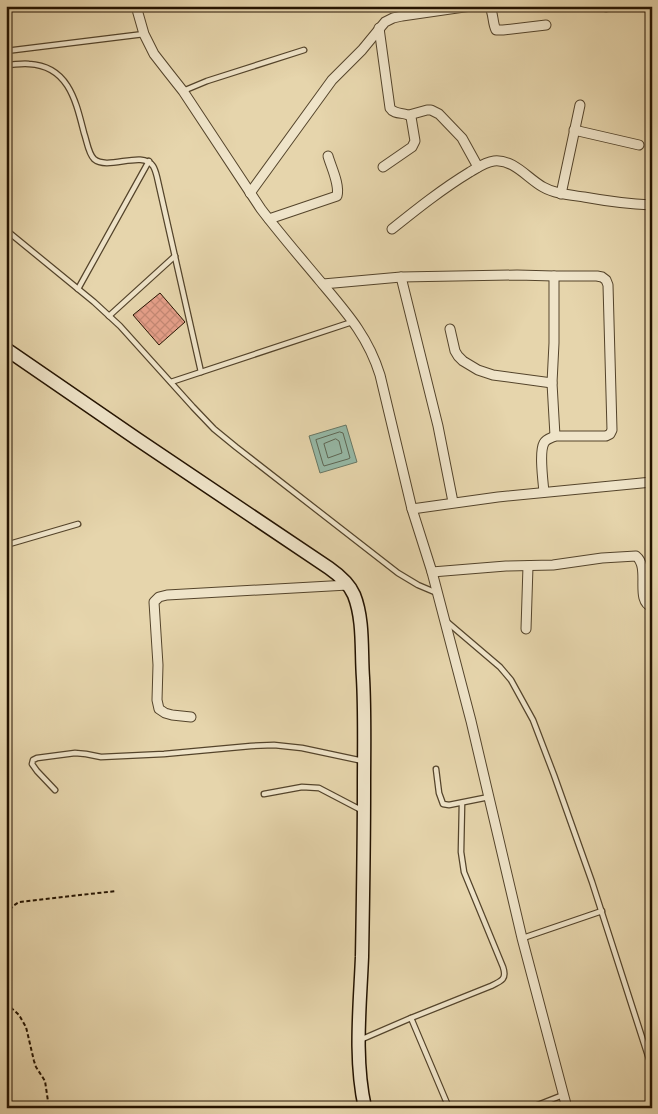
<svg xmlns="http://www.w3.org/2000/svg" width="658" height="1114" viewBox="0 0 658 1114" font-family="'IM FELL French Canon',serif">
<style>
.water{fill:#96b9a7;stroke:#687764}
.lines{fill:none;stroke-linecap:round;stroke-linejoin:round}
.shore{stroke:#5d6654;stroke-width:1}
.building{fill:url(#building-cross-hatch);stroke:#241300}
.lane-casing{stroke:#54442b;stroke-width:7}
.street-casing{stroke:#54442b;stroke-width:11}
.secondary-casing{stroke:#241300;stroke-width:15}
.path{stroke:#241300;stroke-width:2;stroke-dasharray:4 2.5;stroke-linecap:butt}
.lane{stroke:#efe4c9;stroke-width:4.5}
.street{stroke:#efe4c9;stroke-width:9}
.secondary{stroke:#efe4c9;stroke-width:12}
</style>
<defs>
<pattern id="building-cross-hatch" width="8" height="8" patternUnits="userSpaceOnUse" patternTransform="scale(1.25)"><rect width="8" height="8" fill="#e59f89"/><path d="M0 0l8 8M0 8l8-8" fill="none" stroke="#c48874"/></pattern>
</defs>
<rect width="100%" height="100%" fill="#e6d5ac"/>
<filter id="stains"><feTurbulence type="fractalNoise" baseFrequency=".004" numOctaves="4"/><feColorMatrix values="0 0 0 0 .2 0 0 0 0 .09 0 0 0 0 .02 0 0 0 .5 -.17"/></filter>
<radialGradient id="worn" r=".72"><stop offset=".6" stop-color="#630" stop-opacity="0"/><stop offset="1" stop-color="#630" stop-opacity=".3"/></radialGradient>
<polygon class="water" points="346,425 357,462 320,473 309,436"/>
<g class="lines">
<g class="shore">
<polygon points="340,432 343,433 350,458 348,459 324,466 323,464 316,440"/>
<polygon points="336,439 339,441 342,453 328,458 324,444"/>
</g>
</g>
<polygon class="building" points="160,293 185,322 159,345 133,315"/>
<g class="lines">
<defs>
<g id="lane">
<polyline points="6,51 144,34"/>
<path d="M 6,65 C 14,65 22,63 29,64 C 69,66 76,102 84,133 C 87,141 88,153 94,159 C 108,171 142,150 153,166 C 155,169 156,173 157,177 L 201,372"/>
<polyline points="183,91 207,81 304,50"/>
<polyline points="6,230 94,302 120,326 193,407 214,429 236,447 398,573 418,585 437,593"/>
<polyline points="78,289 149,161"/>
<polyline points="109,316 175,256"/>
<polyline points="171,382 352,322"/>
<polyline points="6,545 78,524"/>
<polyline points="446,621 500,667 511,680 533,720 554,775 592,882 649,1059"/>
<polyline points="436,769 439,793 443,804 449,805 489,797"/>
<polyline points="55,790 37,771 32,764 33,760 37,758 75,753 86,754 101,757 164,754 251,746 274,745 302,748 363,761"/>
<polyline points="264,794 302,787 319,788 363,811"/>
<polyline points="523,938 602,911"/>
<polyline points="411,1018 449,1108"/>
<path d="M 360,1040 L 411,1018 L 491,986 C 502,981 507,979 503,967 L 464,872 L 461,852 L 462,803"/>
<polyline points="530,1108 563,1095"/>
</g>
<g id="street">
<path d="M 136,6 L 144,34 L 154,54 L 168,72 L 183,91 L 261,209 C 280,234 300,257 320,281 C 346,312 368,336 380,375 L 412,509 L 432,572 L 471,721 L 522,938 L 567,1108"/>
<path d="M 489,6 C 494,13 492,22 496,30 L 503,30 L 546,25"/>
<polyline points="606,7 610,6"/>
<path d="M 379,28 L 390,108 C 395,116 405,111 411,117 L 415,141 L 412,147 L 383,167"/>
<polyline points="409,115 427,110 431,110 439,114 462,138 478,167"/>
<polyline points="574,130 639,145"/>
<polyline points="250,193 332,80 362,50 385,22 393,18 402,16 471,6"/>
<polyline points="561,194 580,105"/>
<path d="M 269,219 L 337,196 C 340,184 331,167 328,156"/>
<path d="M 392,229 C 417,209 442,189 470,172 C 477,168 485,162 494,161 C 514,159 527,178 543,187 C 555,194 570,195 584,197 C 606,201 629,204 652,205"/>
<polyline points="554,276 554,343 552,383 555,436"/>
<polyline points="401,277 438,426 453,502"/>
<path d="M 323,284 L 401,277 L 517,275 L 554,276 L 597,276 L 602,277 L 606,280 L 608,285 L 612,430 L 610,434 L 606,436 L 555,436 C 551,438 546,439 544,443 C 539,452 543,481 544,492"/>
<polyline points="450,329 455,351 458,356 463,361 478,370 493,375 552,383"/>
<polyline points="412,509 498,497 652,482"/>
<path d="M 432,572 L 506,566 L 553,565 L 602,558 L 636,556 C 651,568 634,601 652,607"/>
<polyline points="526,629 528,566"/>
<polyline points="191,717 172,715 165,713 159,709 157,700 158,665 154,602 159,597 167,595 348,585"/>
</g>
<path id="secondary" d="M 6,349 L 137,439 L 329,568 C 339,575 349,583 354,595 C 364,620 361,652 363,678 C 365,714 364,751 364,787 C 364,844 363,900 362,957 C 360,1006 354,1059 365,1108"/>
</defs>
<use href="#lane" class="lane-casing"/>
<use href="#street" class="street-casing"/>
<use href="#secondary" class="secondary-casing"/>
<g class="path">
<polyline points="6,915 13,906 19,902 116,891"/>
<polyline points="6,1003 19,1015 26,1027 34,1061 36,1067 45,1081 49,1108"/>
</g>
<use href="#lane" class="lane"/>
<use href="#street" class="street"/>
<use href="#secondary" class="secondary"/>
</g>
<rect width="658" height="1114" fill="none" stroke="#e6d5ac" stroke-width="25"/>
<rect x="8" y="8" width="643" height="1099" fill="none" stroke="#241300" stroke-width="2.5"/>
<rect x="12" y="12" width="633" height="1089" fill="none" stroke="#241300"/>
<rect width="100%" height="100%" filter="url(#stains)"/>
<rect width="100%" height="100%" fill="url(#worn)"/>
</svg>
